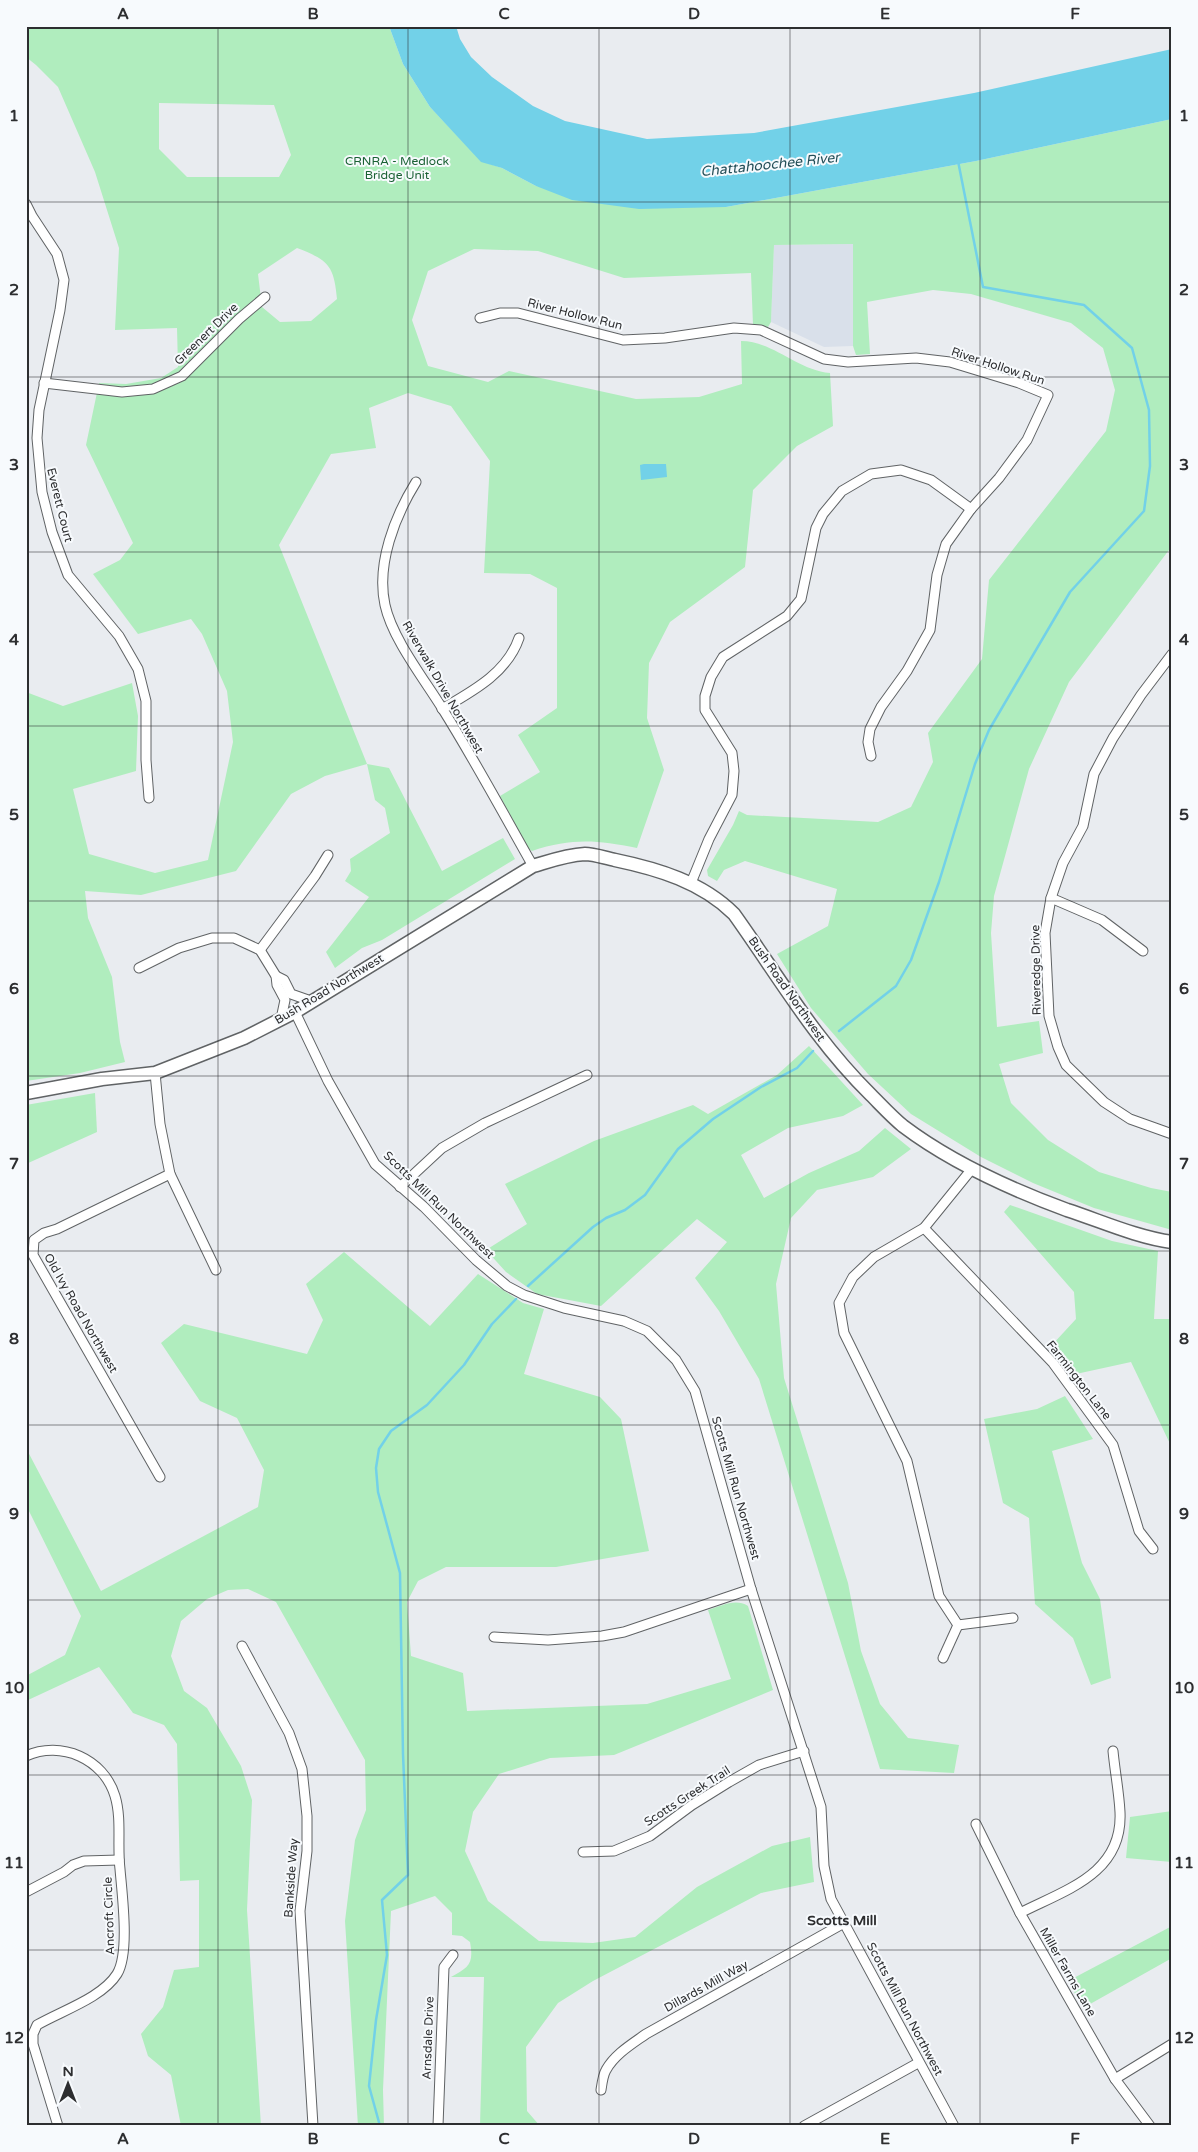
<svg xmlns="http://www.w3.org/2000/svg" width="1198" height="2152" viewBox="0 0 1198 2152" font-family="'Varela Round',sans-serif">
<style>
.built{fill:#d9e0ea}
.green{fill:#b0edbe;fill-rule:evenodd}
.water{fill:#72d1e8}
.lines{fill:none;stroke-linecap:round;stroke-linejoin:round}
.stream{stroke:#72d1e8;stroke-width:2.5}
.street-casing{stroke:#606365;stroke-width:11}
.secondary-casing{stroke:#606365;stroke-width:15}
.street{stroke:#fff;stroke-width:9}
.secondary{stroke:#fff;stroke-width:12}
.grid{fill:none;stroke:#2d2e30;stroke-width:1;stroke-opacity:0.55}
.labels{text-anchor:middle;stroke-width:4;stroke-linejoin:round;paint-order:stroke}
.park-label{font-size:12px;fill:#1a6134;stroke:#f7fafd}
.street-label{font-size:12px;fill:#2d2e30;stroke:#f7fafd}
.water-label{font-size:14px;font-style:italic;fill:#244f58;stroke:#f7fafd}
.neighbourhood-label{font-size:14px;font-weight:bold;fill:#2d2e30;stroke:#f7fafd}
.neatline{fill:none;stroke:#2d2e30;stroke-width:2}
.grid-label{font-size:16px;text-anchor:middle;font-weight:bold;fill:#2d2e30}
</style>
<rect width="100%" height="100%" fill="#e9ecf0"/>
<polygon class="built" points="854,244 853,346 824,347 771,322 774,245"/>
<g class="green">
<path d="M 26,26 L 389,26 L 403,64 L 430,107 L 481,161 L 502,168 L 536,186 L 726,207 L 976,161 L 1172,119 L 1172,546 L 1069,682 L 1029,769 L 994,896 L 991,933 L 997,1027 L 1039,1021 L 1043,1053 L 999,1064 L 1011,1103 L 1048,1140 L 1099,1172 L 1151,1188 L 1172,1192 L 1172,1230 L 1094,1208 L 1033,1183 L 981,1157 L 911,1114 L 868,1074 L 811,1008 L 777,954 L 828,926 L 837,889 L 745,861 L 724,870 L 717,881 L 708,876 L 707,870 L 733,825 L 739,811 L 747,815 L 878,822 L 911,807 L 933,762 L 928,733 L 982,659 L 989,580 L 1106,431 L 1115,390 L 1103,348 L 1071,323 L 971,294 L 933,290 L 867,302 L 870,354 L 856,355 L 853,346 L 853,244 L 774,245 L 771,322 L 768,327 L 753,325 L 751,273 L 624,278 L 538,251 L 474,249 L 428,271 L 412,320 L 428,366 L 488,382 L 509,371 L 636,399 L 699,397 L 742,384 L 741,341 C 773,341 797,370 830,373 L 833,426 L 797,446 L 753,490 L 745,567 L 670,622 L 649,663 L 647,718 L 664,770 L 637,848 C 596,840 572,838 532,851 L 528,848 L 500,796 L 540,772 L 518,735 L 557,708 L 557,588 L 530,574 L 484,573 L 490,461 L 451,406 L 408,393 L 369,408 L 376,448 L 331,454 L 279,545 L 367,764 L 389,768 L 442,871 L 503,838 L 515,859 L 382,940 L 362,948 L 335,968 L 326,952 L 369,897 L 345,881 L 351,871 L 350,859 L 390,833 L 385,808 L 375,800 L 367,764 L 325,776 L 291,794 L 236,871 L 141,895 L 85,891 L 88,918 L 112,977 L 120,1042 L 125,1062 L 80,1073 L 26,1081 L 26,692 L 63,706 L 132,683 L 138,716 L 136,771 L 73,789 L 89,854 L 155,873 L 208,860 L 233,742 L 227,691 L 202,634 L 191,619 L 138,634 L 93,574 L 120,560 L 133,543 L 86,445 L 99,383 L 126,384 L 161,378 L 178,367 L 177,328 L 115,330 L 119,248 L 95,172 L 58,87 L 36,65 L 26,57 ZM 159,103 L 274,105 L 291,155 L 279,177 L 187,177 L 159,149 ZM 297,248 C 328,260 334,265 337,299 L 311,321 L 280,322 L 262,307 L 258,274 Z"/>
<polygon points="809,1046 863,1105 843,1116 788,1128 741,1155 764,1198 809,1173 859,1151 885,1128 911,1149 873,1177 817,1190 791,1218 776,1284 784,1378 848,1583 861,1651 880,1704 908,1738 959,1745 954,1773 880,1769 759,1379 719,1311 695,1278 727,1242 697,1219 601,1306 537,1294 506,1272 486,1250 527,1224 505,1184 594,1141 693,1105 708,1114 777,1075"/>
<polygon points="95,1093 97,1132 26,1164 26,1105"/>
<polygon points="1010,1205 1112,1241 1158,1251 1154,1319 1172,1319 1172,1448 1131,1362 1076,1374 1052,1345 1076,1319 1074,1292 1004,1212"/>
<path d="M 344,1252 L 430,1326 L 478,1274 L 523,1303 L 544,1309 L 524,1374 L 600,1397 L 621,1419 L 649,1551 L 556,1567 L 446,1567 L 418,1581 L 407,1602 L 411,1656 L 463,1673 L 467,1711 L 647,1704 L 731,1679 L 708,1610 C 722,1606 735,1598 748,1606 L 773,1690 L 614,1755 L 550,1758 L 499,1774 L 473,1812 L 465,1851 L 488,1901 L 539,1941 L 593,1943 L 635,1937 L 697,1887 L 772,1846 L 810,1837 L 814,1882 L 761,1893 L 593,1981 L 558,2003 L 526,2047 L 527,2111 L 540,2126 L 480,2126 L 484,1977 L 451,1977 C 469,1967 474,1964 470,1942 L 462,1936 L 452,1935 L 452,1913 L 435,1896 L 391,1911 L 383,2090 L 384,2126 L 358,2126 L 345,1921 L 355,1840 L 366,1810 L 365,1760 L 276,1602 L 248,1589 L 228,1590 L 207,1599 L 181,1621 L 171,1656 L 184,1691 L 207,1708 L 241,1766 L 252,1800 L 247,1910 L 261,2126 L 181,2126 L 171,2075 L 148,2056 L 141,2034 L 163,2007 L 174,1970 L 199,1967 L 199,1880 L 180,1881 L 177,1744 L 164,1725 L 133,1713 L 99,1667 L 26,1701 L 26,1676 L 65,1655 L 81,1616 L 26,1505 L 26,1448 L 101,1591 L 258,1507 L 264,1470 L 237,1418 L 200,1401 L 161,1343 L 184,1324 L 307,1354 L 323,1320 L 306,1284 Z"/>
<polygon points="1065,1396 1093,1439 1052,1451 1082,1563 1100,1599 1111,1678 1091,1685 1073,1638 1035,1604 1029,1518 1003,1503 984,1419 1037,1409"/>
<polygon points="1172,1811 1172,1862 1126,1858 1130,1817"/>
<polygon points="1172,1926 1172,1958 1083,2008 1068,1981"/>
</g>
<g class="water">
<polygon points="389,26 456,26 460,39 471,57 492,77 533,106 565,121 647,139 754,133 974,93 1172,49 1172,119 976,161 726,207 639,209 572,200 536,186 502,168 481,162 430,107 403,64"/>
<polygon points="644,464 666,464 667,477 641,480 640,465"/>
</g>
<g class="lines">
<g class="stream">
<polyline points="839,1031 896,986 911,960 939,882 975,764 989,730 1070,592 1144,511 1150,466 1149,410 1132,348 1084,305 983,287 958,161"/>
<polyline points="528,1286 593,1227 606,1218 625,1210 645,1195 678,1149 713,1119 761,1087 797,1068 813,1051"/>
<polyline points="380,2126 369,2086 376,2020 387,1955 382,1900 408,1875 403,1754 400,1573 378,1492 376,1468 379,1449 391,1431 427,1405 464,1365 492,1324 516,1299"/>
</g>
<defs>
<g id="street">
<polyline points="26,204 32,216 57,254 64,280 60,310 39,410 37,438 42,492 52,532 68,575 119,636 138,669 146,701 146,760 149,798"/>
<polyline points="480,318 500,313 518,313 623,340 665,338 734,328 761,330 824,359 848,362 916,358 950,362 1019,383 1048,395 1027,440 999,478 971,509 946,544 937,575 930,630 907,671 881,707 870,729 868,742 871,756"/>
<polyline points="44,383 122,392 153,389 182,376 239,319 265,297"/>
<path d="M 416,482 C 395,516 376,564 385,605 C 392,638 424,679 442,708 C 474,759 503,813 533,866"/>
<polyline points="1172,654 1141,695 1113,738 1094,774 1083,826 1063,863 1051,898 1045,933 1049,1016 1058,1047 1066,1065 1104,1102 1130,1119 1172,1134"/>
<path d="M 442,709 C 473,691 507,673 519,638"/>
<polyline points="691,883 709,839 732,795 734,771 732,753 705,710 705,696 711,677 723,657 787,616 801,599 816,528 823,514 842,491 871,474 901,470 931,480 971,509"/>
<polyline points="1051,898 1102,920 1143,951"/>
<polyline points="260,950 315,876 328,855"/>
<polyline points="139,968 179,948 212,938 234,938 260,950 276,976 277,985 285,1000 281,1019"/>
<polyline points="276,976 284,980 291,994 311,1001"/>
<polyline points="295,1012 328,1081 375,1164 424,1207 476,1260 507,1286 524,1295 564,1308 624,1321 647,1331 676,1360 695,1391 751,1589 821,1807 824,1866 831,1899 954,2126"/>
<polyline points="155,1073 160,1124 170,1174 216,1270"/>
<polyline points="971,1170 924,1228 874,1257 853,1277 839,1303 844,1333 907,1461 939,1596 958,1625 1013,1618"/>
<polyline points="400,1187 442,1148 485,1123 587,1075"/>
<polyline points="924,1228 1053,1363 1113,1445 1139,1531 1153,1549"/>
<polyline points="160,1477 33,1255 34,1240 44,1233 57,1229 170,1174"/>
<polyline points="494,1637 548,1640 602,1636 624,1632 751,1589"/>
<polyline points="242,1646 289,1733 302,1769 307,1816 307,1851 300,1911 313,2126"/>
<polyline points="943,1658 958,1625"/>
<path d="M 26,1756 C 61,1740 104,1759 115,1796 C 122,1819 117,1845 120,1869 C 122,1894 130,1953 117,1974 C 102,1998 61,2011 37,2025 L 33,2034 L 33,2044 L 58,2126"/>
<polyline points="976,1824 1020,1913 1115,2079 1150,2126"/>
<polyline points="583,1852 614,1851 650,1836 692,1805 729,1782 759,1765 804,1751"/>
<polyline points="26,1892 64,1872 73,1865 84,1861 119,1860"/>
<path d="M 1020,1913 C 1065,1890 1123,1874 1120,1812 C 1119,1792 1115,1772 1113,1751"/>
<polyline points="1115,2079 1172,2044"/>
<path d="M 601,2090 C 602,2083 603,2075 606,2070 C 615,2054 632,2044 646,2034 L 844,1923"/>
<polyline points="438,2126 444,1967 453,1955"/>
<polyline points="804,2126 918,2063"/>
</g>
<path id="secondary" d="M 26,1093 L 102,1079 L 155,1073 L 244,1038 L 295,1012 L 533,866 C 550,861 566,855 585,854 C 594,854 605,858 615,860 C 658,869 702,882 734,914 C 779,977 815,1040 871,1095 C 881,1105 892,1117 903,1126 C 952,1163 1010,1189 1067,1210 C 1101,1221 1136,1237 1172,1242"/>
</defs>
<use href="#street" class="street-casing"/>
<use href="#secondary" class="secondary-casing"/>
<use href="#street" class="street"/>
<use href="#secondary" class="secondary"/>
</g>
<path class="grid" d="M 218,26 L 218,2126M 408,26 L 408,2126M 599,26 L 599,2126M 790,26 L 790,2126M 980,26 L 980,2126M 26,202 L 1172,202M 26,377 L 1172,377M 26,552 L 1172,552M 26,726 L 1172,726M 26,901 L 1172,901M 26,1076 L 1172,1076M 26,1251 L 1172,1251M 26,1425 L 1172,1425M 26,1600 L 1172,1600M 26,1775 L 1172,1775M 26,1950 L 1172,1950"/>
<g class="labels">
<g class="park-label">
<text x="397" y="165">CRNRA - Medlock<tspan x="397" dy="14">Bridge Unit</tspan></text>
</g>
<g class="street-label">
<text transform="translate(575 314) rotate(14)" y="4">River Hollow Run</text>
<text transform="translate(206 334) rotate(-44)" y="4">Greenert Drive</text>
<text transform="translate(998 366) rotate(18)" y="4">River Hollow Run</text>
<text transform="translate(60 505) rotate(76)" y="4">Everett Court</text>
<text transform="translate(443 687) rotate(60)" y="4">Riverwalk Drive Northwest</text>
<text transform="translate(1036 970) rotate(-91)" y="4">Riveredge Drive</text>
<text transform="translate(329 989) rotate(-31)" y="4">Bush Road Northwest</text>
<text transform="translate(787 989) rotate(55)" y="4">Bush Road Northwest</text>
<text transform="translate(439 1205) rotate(44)" y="4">Scotts Mill Run Northwest</text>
<text transform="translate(81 1313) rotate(60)" y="4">Old Ivy Road Northwest</text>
<text transform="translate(1079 1380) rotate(52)" y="4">Farmington Lane</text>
<text transform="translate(736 1488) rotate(74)" y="4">Scotts Mill Run Northwest</text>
<text transform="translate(687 1796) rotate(-33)" y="4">Scotts Greek Trail</text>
<text transform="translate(291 1878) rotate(-86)" y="4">Bankside Way</text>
<text transform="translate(109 1916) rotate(-92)" y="4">Ancroft Circle</text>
<text transform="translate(1068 1972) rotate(60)" y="4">Miller Farms Lane</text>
<text transform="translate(706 1986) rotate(-29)" y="4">Dillards Mill Way</text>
<text transform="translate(905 2009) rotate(62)" y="4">Scotts Mill Run Northwest</text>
<text transform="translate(428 2038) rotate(-88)" y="4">Arnsdale Drive</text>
</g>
<g class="water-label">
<text transform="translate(770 164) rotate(-6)" y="5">Chattahoochee River</text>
</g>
<g class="neighbourhood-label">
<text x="842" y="1925">Scotts Mill</text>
</g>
</g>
<rect width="1198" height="2152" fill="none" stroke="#f7fafd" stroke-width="55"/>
<g transform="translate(68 2084)" stroke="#f7fafd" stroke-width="4" paint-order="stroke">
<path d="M0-4L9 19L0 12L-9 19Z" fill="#2d2e30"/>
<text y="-8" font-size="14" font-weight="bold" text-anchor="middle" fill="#2d2e30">N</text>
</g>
<rect x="28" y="28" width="1142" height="2096" class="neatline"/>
<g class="grid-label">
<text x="123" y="19">A</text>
<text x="313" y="19">B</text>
<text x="504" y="19">C</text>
<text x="694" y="19">D</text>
<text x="885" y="19">E</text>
<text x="1075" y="19">F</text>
<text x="14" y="121">1</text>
<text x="1184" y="121">1</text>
<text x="14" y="295">2</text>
<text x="1184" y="295">2</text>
<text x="14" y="470">3</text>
<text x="1184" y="470">3</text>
<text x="14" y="645">4</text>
<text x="1184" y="645">4</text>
<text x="14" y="820">5</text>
<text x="1184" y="820">5</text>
<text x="14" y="994">6</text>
<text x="1184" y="994">6</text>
<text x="14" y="1169">7</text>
<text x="1184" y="1169">7</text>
<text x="14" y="1344">8</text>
<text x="1184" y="1344">8</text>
<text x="14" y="1519">9</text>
<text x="1184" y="1519">9</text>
<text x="14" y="1693">10</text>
<text x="1184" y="1693">10</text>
<text x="14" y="1868">11</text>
<text x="1184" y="1868">11</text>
<text x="14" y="2043">12</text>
<text x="1184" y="2043">12</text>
<text x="123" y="2144">A</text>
<text x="313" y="2144">B</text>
<text x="504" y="2144">C</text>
<text x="694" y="2144">D</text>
<text x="885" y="2144">E</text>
<text x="1075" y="2144">F</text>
</g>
</svg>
